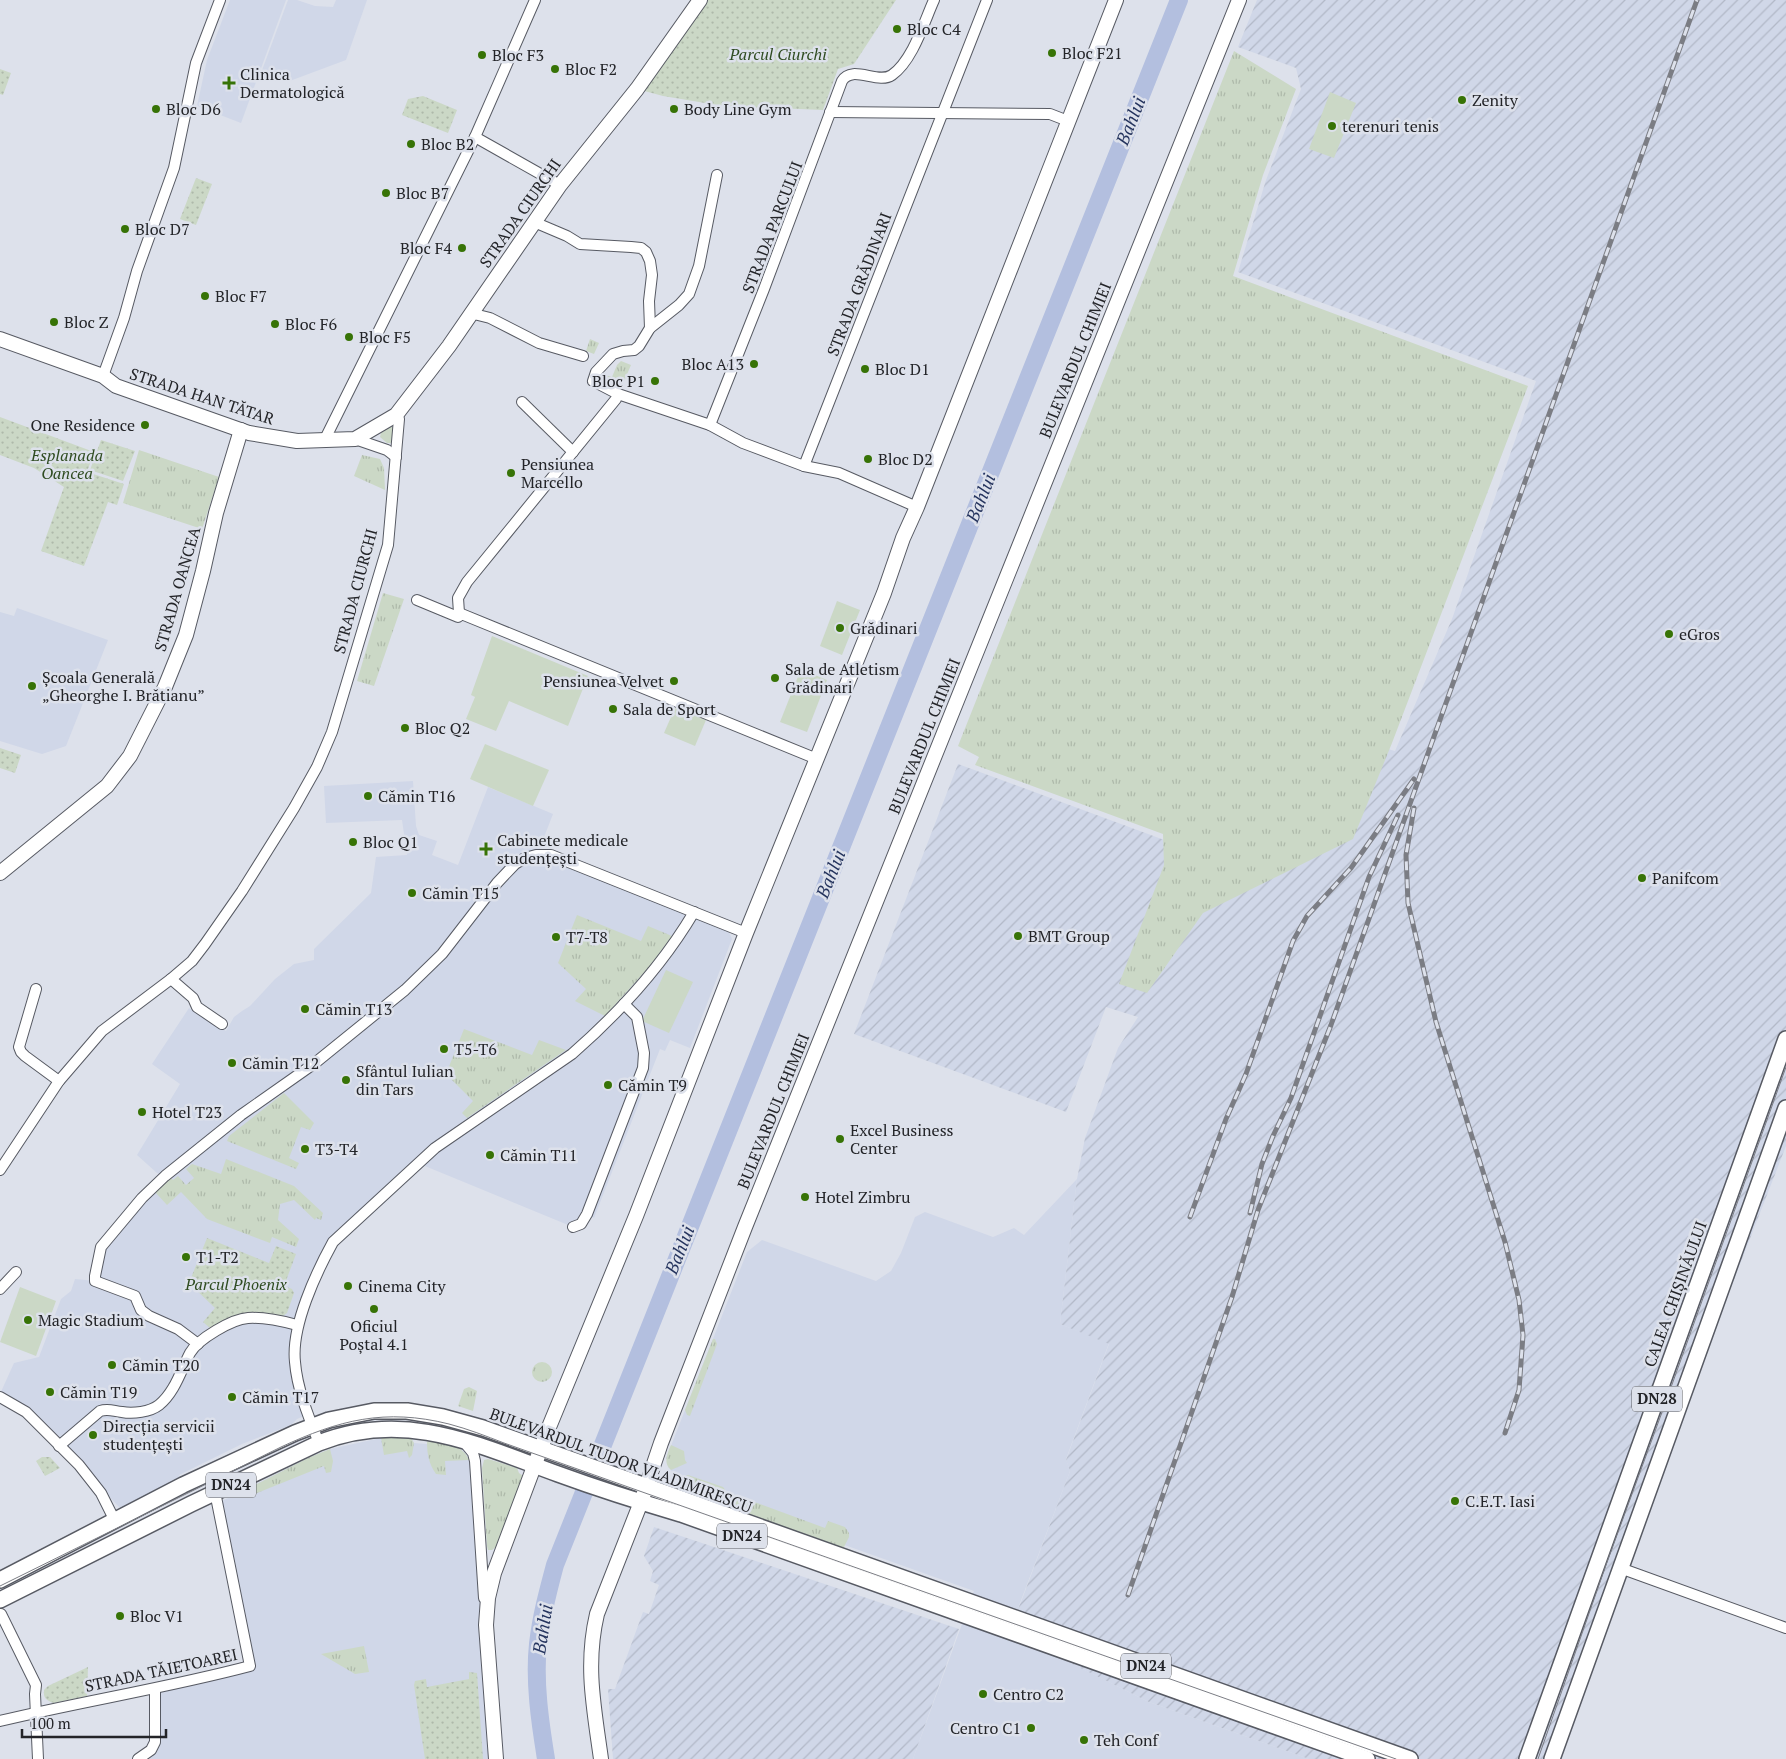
<svg xmlns="http://www.w3.org/2000/svg" width="1786" height="1759" viewBox="0 0 1786 1759" font-family="'PT Serif',serif">
<style>
.built{fill:#d0d7e8}
.industrial{fill:url(#industrial-furrows)}
.grass{fill:url(#grass-tufts)}
.park{fill:url(#park-dots)}
.pitch{fill:#cbd8c6}
.lines{fill:none;stroke-linecap:round;stroke-linejoin:round}
.river{stroke:#b3bfdf;stroke-width:18}
.street-casing{stroke:#575a63;stroke-width:12}
.secondary-casing{stroke:#575a63;stroke-width:16}
.primary-casing{stroke:#575a63;stroke-width:18}
.street{stroke:#fff;stroke-width:10}
.secondary{stroke:#fff;stroke-width:14}
.primary{stroke:#fff;stroke-width:15}
.tram{stroke:#7b7d84;stroke-width:1}
.rail-casing{stroke:#7b7d84;stroke-width:5}
.rail{stroke:#dde1eb;stroke-width:3;stroke-dasharray:9;stroke-linecap:butt}
.poi-dot{fill:#377306;stroke:#dde1eb;stroke-width:2}
.labels{text-anchor:middle;stroke-width:5;stroke-linejoin:round;paint-order:stroke}
.shield{fill:#dde1eb;stroke:#5b5d62;stroke-width:1}
.shield-label{font-size:15px;font-weight:bold;fill:#232428}
.poi-label{font-size:16px;fill:#232428;stroke:#dde1eb;text-anchor:start}
.park-label{font-size:16px;font-style:italic;fill:#2f4c21;stroke:#dde1eb}
.street-label{font-size:16px;fill:#232428;stroke:#dde1eb}
.water-label{font-size:18px;font-style:italic;fill:#25345e;stroke:#dde1eb}
</style>
<defs>
<pattern id="industrial-furrows" width="10" height="10" patternUnits="userSpaceOnUse" patternTransform="scale(1.25)"><rect width="10" height="10" fill="#d0d7e8"/><path d="M-1 1l2-2M0 10L10 0M9 11l2-2" fill="none" stroke="#b2b8c7"/></pattern>
<pattern id="grass-tufts" width="24" height="20" patternUnits="userSpaceOnUse" patternTransform="scale(1.25)"><rect width="24" height="20" fill="#cbd8c6"/><path d="M3 7l-1-3M5 7V3M7 7l1-3M15 17l-1-3M17 17v-4M19 17l1-3" fill="none" stroke="#aeb9aa"/></pattern>
<pattern id="park-dots" width="8" height="8" patternUnits="userSpaceOnUse" patternTransform="scale(1.25)"><rect width="8" height="8" fill="#cbd8c6"/><path d="M2 2h.1M6 6h.1" fill="none" stroke="#aeb9aa" stroke-width="1.8" stroke-linecap="round"/></pattern>
</defs>
<rect width="100%" height="100%" fill="#dde1eb"/>
<g class="built">
<polygon points="230,0 286,0 241,123 197,106 207,60"/>
<polygon points="288,0 297,0 315,6 333,7 336,0 367,0 346,60 287,82 261,73"/>
<polygon points="17,608 108,640 66,746 42,754 0,741 0,612 14,616"/>
<polygon points="413,781 416,826 419,835 437,841 432,855 458,865 488,787 553,814 537,855 551,855 728,930 732,939 690,1048 670,1040 665,1051 660,1049 594,1218 587,1214 573,1227 420,1164 333,1242 295,1342 309,1414 297,1419 291,1425 242,1444 179,1475 181,1480 121,1509 79,1465 0,1394 14,1363 39,1357 61,1299 71,1291 75,1279 95,1281 101,1247 164,1176 157,1173 137,1155 180,1084 152,1064 189,1008 226,1031 234,1017 242,1011 250,1006 275,979 294,964 314,960 314,949 371,893 376,857 407,855 402,820 326,823 324,786"/>
<polygon points="1077,1179 1060,1324 1109,1343 1066,1459 1070,1471 1009,1632 1149,1702 1309,1759 913,1759 974,1591 687,1489 686,1492 682,1490 671,1470 668,1467 667,1456 747,1252 762,1240 876,1281 891,1271 901,1253 915,1217 925,1212 993,1237 1014,1228 1024,1235"/>
<polygon points="381,1438 411,1438 414,1443 427,1444 427,1442 462,1449 466,1453 477,1478 496,1759 139,1759 149,1752 155,1689 250,1666 218,1503 308,1458 330,1449"/>
</g>
<g class="industrial">
<polygon points="1257,0 1786,0 1786,1146 1618,1578 1561,1759 1309,1759 1149,1702 1008,1632 1021,1602 1070,1471 1066,1460 1109,1344 1060,1324 1077,1179 1085,1138 1118,1048 1138,1017 1106,1007 1066,1112 854,1034 958,764 1167,841 1217,703 1395,751 1452,619 1536,381 1238,272 1266,180 1301,89 1296,68 1238,47"/>
<polygon points="654,1527 959,1629 913,1759 613,1759 608,1689 615,1689 643,1612 649,1614 659,1585 650,1581 653,1571 644,1556"/>
</g>
<g class="grass">
<polygon points="1234,51 1296,89 1263,175 1233,276 1528,386 1392,743 1353,839 1203,913 1147,993 1119,984 1164,865 1163,834 975,765 979,757 958,746"/>
<polygon points="590,339 599,343 594,354 586,351"/>
<polygon points="621,361 631,365 622,386 600,378 602,374 612,377 617,365"/>
<polygon points="389,427 394,427 393,443 387,443 380,437 381,433"/>
<polygon points="139,450 219,477 202,529 123,503"/>
<polygon points="362,455 380,459 384,468 385,490 354,476"/>
<polygon points="383,593 404,599 374,686 357,681"/>
<polygon points="577,915 641,941 648,926 672,936 650,966 605,1016 575,1001 586,989 558,963"/>
<polygon points="464,1029 532,1055 539,1040 566,1050 467,1118 462,1113 473,1101 446,1074"/>
<polygon points="284,1093 314,1123 310,1130 301,1127 289,1158 299,1163 296,1169 227,1141 229,1136"/>
<polygon points="226,1159 294,1186 323,1213 321,1220 316,1218 315,1220 294,1200 280,1204 278,1220 299,1239 296,1247 272,1237 270,1243 207,1219 181,1192 167,1205 155,1192 170,1177 173,1180 178,1176 186,1185 194,1178 186,1169 192,1164 221,1174"/>
<polygon points="713,1339 715,1339 717,1344 690,1416 687,1415 685,1410"/>
<circle cx="542" cy="1372" r="10"/>
<polygon points="469,1387 477,1391 473,1411 458,1406 464,1389"/>
<polygon points="381,1438 411,1438 414,1443 412,1455 409,1458 407,1451 384,1455"/>
<path d="M 430,1440 C 445,1444 463,1444 469,1460 L 445,1461 L 446,1475 L 436,1474 C 429,1464 427,1454 427,1442 Z"/>
<path d="M 671,1445 L 684,1451 L 685,1460 L 687,1463 L 671,1470 C 663,1463 667,1454 671,1445 Z"/>
<polygon points="330,1449 333,1461 331,1472 326,1473 324,1466 247,1497 245,1490 308,1458"/>
<polygon points="488,1459 517,1468 519,1473 523,1476 496,1547 492,1550 488,1550 487,1546 482,1468 484,1460"/>
<path d="M 688,1475 L 723,1487 L 727,1492 L 825,1528 L 828,1521 L 845,1527 L 849,1533 L 849,1537 L 843,1549 L 723,1507 L 725,1502 L 687,1489 L 686,1492 C 675,1488 679,1478 688,1475 Z"/>
<polygon points="364,1646 369,1672 355,1674 321,1654"/>
</g>
<g class="park">
<polygon points="700,0 896,0 854,64 838,69 823,110 723,106 663,96 637,89"/>
<polygon points="0,69 11,73 3,95 0,94"/>
<polygon points="423,96 457,110 448,133 402,115 408,99"/>
<polygon points="196,178 212,184 196,225 180,219"/>
<polygon points="0,417 94,452 87,472 124,484 117,505 108,502 84,566 41,551 64,487 34,468 0,455"/>
<polygon points="101,440 135,451 123,481 90,470"/>
<polygon points="0,748 21,755 15,773 0,768"/>
<polygon points="207,1238 269,1263 276,1246 296,1254 287,1278 287,1287 292,1289 294,1293 287,1313 280,1318 225,1321 210,1328 203,1322 215,1308 189,1283"/>
<polygon points="42,1457 50,1457 60,1468 45,1476 36,1461"/>
<path d="M 88,1667 L 87,1696 L 54,1703 C 46,1701 43,1697 44,1690 L 48,1686 Z"/>
<polygon points="469,1672 477,1673 483,1759 425,1759 414,1685 415,1681 426,1679 427,1687 469,1679"/>
</g>
<g class="pitch">
<polygon points="1330,92 1356,103 1334,158 1309,149"/>
<polygon points="837,601 860,610 842,655 820,646"/>
<polygon points="492,636 588,676 568,726 509,701 496,731 466,719 475,697 471,695"/>
<polygon points="801,669 827,680 807,732 780,722"/>
<polygon points="675,708 706,720 695,746 664,733"/>
<polygon points="485,744 549,770 533,806 470,779"/>
<polygon points="666,970 693,982 669,1033 642,1021"/>
<polygon points="20,1287 56,1301 36,1356 0,1342"/>
</g>
<g class="lines">
<path class="river" d="M 546,1759 C 540,1722 534,1681 538,1644 C 541,1617 548,1591 555,1565 L 1179,0"/>
<defs>
<g id="street">
<polyline points="830,112 1050,114 1068,121"/>
<polyline points="475,137 560,185"/>
<polyline points="717,175 699,266 689,294 679,305 650,328 639,346 634,350 623,351 613,354 596,372 593,381 618,394 710,425 743,443 804,466 839,473 917,507"/>
<polyline points="534,222 567,236 580,244 631,247 641,248 646,252 650,261 652,275 649,301 650,328"/>
<polyline points="472,312 478,315 490,318 539,343 583,356"/>
<polyline points="103,376 124,318 137,271 174,168 196,63 220,0"/>
<polyline points="522,402 573,452"/>
<path d="M 710,425 L 764,289 L 842,81 C 852,64 878,85 892,75 C 913,60 924,22 934,0"/>
<polyline points="355,439 387,450 396,457"/>
<polyline points="324,441 475,137 535,0"/>
<polyline points="804,466 987,0"/>
<polyline points="417,600 458,617 459,613 817,759"/>
<polyline points="459,613 458,598 467,582 616,399 618,394"/>
<polyline points="171,979 193,998 197,1007 222,1024"/>
<polyline points="36,989 19,1047 21,1052 25,1056 59,1081"/>
<polyline points="0,1170 59,1081 102,1031 171,979 192,961 205,944 242,891 294,808 317,767 332,732 388,545 399,419 396,415"/>
<polyline points="573,1227 581,1224 587,1214 643,1068 644,1053 637,1017 624,1004"/>
<polyline points="0,1289 16,1272"/>
<polyline points="198,1344 178,1329 149,1316 141,1310 135,1296 95,1281 95,1276 101,1247 142,1198 165,1176 241,1115 315,1063 405,990 442,954 497,883 515,864 525,858 536,855 551,855 746,933"/>
<polyline points="0,1397 26,1412 79,1465 101,1493 115,1521"/>
<polyline points="464,1442 473,1453 475,1461 484,1598"/>
<path d="M 319,1443 C 309,1418 297,1389 295,1362 C 291,1326 316,1273 333,1242 L 435,1148 L 572,1054 C 619,1013 662,966 694,912"/>
<path d="M 59,1446 L 100,1411 C 108,1408 113,1411 122,1412 C 133,1414 150,1412 159,1405 C 175,1392 181,1370 190,1353 C 198,1339 232,1319 248,1318 C 264,1317 282,1321 297,1325"/>
<polyline points="1620,1568 1786,1628"/>
<polyline points="1,1614 36,1685 35,1694 38,1759"/>
<path d="M 0,1721 C 83,1701 167,1688 250,1666 L 215,1492"/>
<polyline points="138,1759 151,1750 155,1742 155,1689"/>
</g>
<g id="secondary">
<polyline points="0,339 103,376 116,386 249,433 297,441 355,439 396,415 449,346 560,185 637,89 700,0"/>
<polyline points="0,873 107,786 130,756 165,687 186,635 203,571 216,513 241,430"/>
<polyline points="496,1759 486,1625 488,1598 494,1573 547,1432 636,1216 746,933 884,593 903,538 917,507 1116,0"/>
<path d="M 601,1759 C 594,1708 585,1665 597,1614 L 641,1502 L 661,1443 L 745,1227 L 1239,0"/>
</g>
<g id="primary">
<polyline points="0,1580 183,1485 295,1433 329,1420 374,1411 407,1411 443,1417 483,1428 1410,1759"/>
<path d="M 0,1600 L 191,1504 L 319,1443 C 405,1409 478,1445 558,1474 C 599,1489 640,1502 681,1514 L 1367,1759"/>
<polyline points="1527,1759 1786,1039"/>
<path d="M 1552,1759 C 1631,1542 1708,1325 1786,1108"/>
</g>
</defs>
<use href="#street" class="street-casing"/>
<use href="#secondary" class="secondary-casing"/>
<use href="#primary" class="primary-casing"/>
<use href="#street" class="street"/>
<use href="#secondary" class="secondary"/>
<use href="#primary" class="primary"/>
<g class="tram">
<path d="M 0,1586 L 281,1447 C 339,1420 385,1408 449,1424 C 468,1429 486,1436 504,1443 L 1396,1759"/>
<polyline points="1538,1759 1606,1565 1665,1404 1786,1067"/>
</g>
<defs>
<g id="rail">
<polyline points="1414,808 1406,855 1408,903 1436,1022 1505,1242 1519,1300 1523,1335 1519,1390 1505,1433"/>
<polyline points="1250,1213 1262,1164 1273,1136 1291,1098 1369,877 1398,815"/>
<polyline points="1190,1217 1226,1119 1246,1074 1293,941 1307,916 1351,868 1414,779"/>
<polyline points="1128,1595 1232,1297 1258,1210 1331,1025 1697,0"/>
</g>
</defs>
<use href="#rail" class="rail-casing"/>
<use href="#rail" class="rail"/>
</g>
<g class="poi-dot">
<circle cx="897" cy="29" r="5"/>
<circle cx="1052" cy="53" r="5"/>
<circle cx="482" cy="55" r="5"/>
<circle cx="555" cy="69" r="5"/>
<path d="M226.5 75.5h5v5h5v5h-5v5h-5v-5h-5v-5h5z"/>
<circle cx="1462" cy="100" r="5"/>
<circle cx="156" cy="109" r="5"/>
<circle cx="674" cy="109" r="5"/>
<circle cx="1332" cy="126" r="5"/>
<circle cx="411" cy="144" r="5"/>
<circle cx="386" cy="193" r="5"/>
<circle cx="125" cy="229" r="5"/>
<circle cx="462" cy="248" r="5"/>
<circle cx="205" cy="296" r="5"/>
<circle cx="54" cy="322" r="5"/>
<circle cx="275" cy="324" r="5"/>
<circle cx="349" cy="337" r="5"/>
<circle cx="754" cy="364" r="5"/>
<circle cx="865" cy="369" r="5"/>
<circle cx="655" cy="381" r="5"/>
<circle cx="145" cy="425" r="5"/>
<circle cx="868" cy="459" r="5"/>
<circle cx="511" cy="473" r="5"/>
<circle cx="840" cy="628" r="5"/>
<circle cx="1669" cy="634" r="5"/>
<circle cx="775" cy="678" r="5"/>
<circle cx="674" cy="681" r="5"/>
<circle cx="32" cy="686" r="5"/>
<circle cx="613" cy="709" r="5"/>
<circle cx="405" cy="728" r="5"/>
<circle cx="368" cy="796" r="5"/>
<circle cx="353" cy="842" r="5"/>
<path d="M483.5 841.5h5v5h5v5h-5v5h-5v-5h-5v-5h5z"/>
<circle cx="1642" cy="878" r="5"/>
<circle cx="412" cy="893" r="5"/>
<circle cx="1018" cy="936" r="5"/>
<circle cx="556" cy="937" r="5"/>
<circle cx="305" cy="1009" r="5"/>
<circle cx="444" cy="1049" r="5"/>
<circle cx="232" cy="1063" r="5"/>
<circle cx="346" cy="1080" r="5"/>
<circle cx="608" cy="1085" r="5"/>
<circle cx="142" cy="1112" r="5"/>
<circle cx="840" cy="1139" r="5"/>
<circle cx="305" cy="1149" r="5"/>
<circle cx="490" cy="1155" r="5"/>
<circle cx="805" cy="1197" r="5"/>
<circle cx="186" cy="1257" r="5"/>
<circle cx="348" cy="1286" r="5"/>
<circle cx="374" cy="1309" r="5"/>
<circle cx="28" cy="1320" r="5"/>
<circle cx="112" cy="1365" r="5"/>
<circle cx="50" cy="1392" r="5"/>
<circle cx="232" cy="1397" r="5"/>
<circle cx="93" cy="1435" r="5"/>
<circle cx="1455" cy="1501" r="5"/>
<circle cx="120" cy="1616" r="5"/>
<circle cx="983" cy="1694" r="5"/>
<circle cx="1031" cy="1728" r="5"/>
<circle cx="1084" cy="1740" r="5"/>
</g>
<g class="labels">
<g class="shield">
<rect x="1632" y="1386.5" width="50" height="25" rx="4"/>
<rect x="206" y="1472.5" width="50" height="25" rx="4"/>
<rect x="717" y="1523.5" width="50" height="25" rx="4"/>
<rect x="1121" y="1653.5" width="50" height="25" rx="4"/>
</g>
<g class="shield-label">
<text x="1657" y="1404">DN28</text>
<text x="231" y="1490">DN24</text>
<text x="742" y="1541">DN24</text>
<text x="1146" y="1671">DN24</text>
</g>
<g class="poi-label">
<text x="907" y="35">Bloc C4</text>
<text x="1062" y="59">Bloc F21</text>
<text x="492" y="61">Bloc F3</text>
<text x="565" y="75">Bloc F2</text>
<text x="240" y="80">Clinica<tspan x="240" dy="18">Dermatologică</tspan></text>
<text x="1472" y="106">Zenity</text>
<text x="166" y="115">Bloc D6</text>
<text x="684" y="115">Body Line Gym</text>
<text x="1342" y="132">terenuri tenis</text>
<text x="421" y="150">Bloc B2</text>
<text x="396" y="199">Bloc B7</text>
<text x="135" y="235">Bloc D7</text>
<text x="452" y="254" text-anchor="end">Bloc F4</text>
<text x="215" y="302">Bloc F7</text>
<text x="64" y="328">Bloc Z</text>
<text x="285" y="330">Bloc F6</text>
<text x="359" y="343">Bloc F5</text>
<text x="744" y="370" text-anchor="end">Bloc A13</text>
<text x="875" y="375">Bloc D1</text>
<text x="645" y="387" text-anchor="end">Bloc P1</text>
<text x="135" y="431" text-anchor="end">One Residence</text>
<text x="878" y="465">Bloc D2</text>
<text x="521" y="470">Pensiunea<tspan x="521" dy="18">Marcello</tspan></text>
<text x="850" y="634">Grădinari</text>
<text x="1679" y="640">eGros</text>
<text x="785" y="675">Sala de Atletism<tspan x="785" dy="18">Grădinari</tspan></text>
<text x="42" y="683">Școala Generală<tspan x="42" dy="18">„Gheorghe I. Brătianu”</tspan></text>
<text x="664" y="687" text-anchor="end">Pensiunea Velvet</text>
<text x="623" y="715">Sala de Sport</text>
<text x="415" y="734">Bloc Q2</text>
<text x="378" y="802">Cămin T16</text>
<text x="497" y="846">Cabinete medicale<tspan x="497" dy="18">studențești</tspan></text>
<text x="363" y="848">Bloc Q1</text>
<text x="1652" y="884">Panifcom</text>
<text x="422" y="899">Cămin T15</text>
<text x="1028" y="942">BMT Group</text>
<text x="566" y="943">T7-T8</text>
<text x="315" y="1015">Cămin T13</text>
<text x="454" y="1055">T5-T6</text>
<text x="242" y="1069">Cămin T12</text>
<text x="356" y="1077">Sfântul Iulian<tspan x="356" dy="18">din Tars</tspan></text>
<text x="618" y="1091">Cămin T9</text>
<text x="152" y="1118">Hotel T23</text>
<text x="850" y="1136">Excel Business<tspan x="850" dy="18">Center</tspan></text>
<text x="315" y="1155">T3-T4</text>
<text x="500" y="1161">Cămin T11</text>
<text x="815" y="1203">Hotel Zimbru</text>
<text x="196" y="1263">T1-T2</text>
<text x="358" y="1292">Cinema City</text>
<text x="38" y="1326">Magic Stadium</text>
<text x="374" y="1332" text-anchor="middle">Oficiul<tspan x="374" dy="18">Poștal 4.1</tspan></text>
<text x="122" y="1371">Cămin T20</text>
<text x="60" y="1398">Cămin T19</text>
<text x="242" y="1403">Cămin T17</text>
<text x="103" y="1432">Direcția servicii<tspan x="103" dy="18">studențești</tspan></text>
<text x="1465" y="1507">C.E.T. Iasi</text>
<text x="130" y="1622">Bloc V1</text>
<text x="993" y="1700">Centro C2</text>
<text x="1021" y="1734" text-anchor="end">Centro C1</text>
<text x="1094" y="1746">Teh Conf</text>
</g>
<g class="park-label">
<text x="778" y="60">Parcul Ciurchi</text>
<text x="67" y="461">Esplanada<tspan x="67" dy="18">Oancea</tspan></text>
<text x="236" y="1290">Parcul Phoenix</text>
</g>
<g class="street-label">
<text transform="translate(520 213) rotate(-55)" y="6">STRADA CIURCHI</text>
<text transform="translate(772 227) rotate(-69)" y="6">STRADA PARCULUI</text>
<text transform="translate(859 284) rotate(-69)" y="6">STRADA GRĂDINARI</text>
<text transform="translate(1075 360) rotate(-68)" y="6">BULEVARDUL CHIMIEI</text>
<text transform="translate(202 396) rotate(18)" y="6">STRADA HAN TĂTAR</text>
<text transform="translate(177 589) rotate(-74)" y="6">STRADA OANCEA</text>
<text transform="translate(355 591) rotate(-75)" y="6">STRADA CIURCHI</text>
<text transform="translate(924 736) rotate(-68)" y="6">BULEVARDUL CHIMIEI</text>
<text transform="translate(773 1111) rotate(-68)" y="6">BULEVARDUL CHIMIEI</text>
<text transform="translate(1675 1294) rotate(-70)" y="6">CALEA CHIȘINĂULUI</text>
<text transform="translate(621 1460) rotate(20)" y="6">BULEVARDUL TUDOR VLADIMIRESCU</text>
<text transform="translate(161 1670) rotate(-12)" y="6">STRADA TĂIETOAREI</text>
</g>
<g class="water-label">
<text transform="translate(1131 121) rotate(-68)" y="6">Bahlui</text>
<text transform="translate(981 498) rotate(-68)" y="6">Bahlui</text>
<text transform="translate(831 874) rotate(-68)" y="6">Bahlui</text>
<text transform="translate(680 1250) rotate(-68)" y="6">Bahlui</text>
<text transform="translate(543 1629) rotate(-81)" y="6">Bahlui</text>
</g>
</g>
<path d="M22 1729v8h144v-8" fill="none" stroke="#232428" stroke-width="2.5"/>
<text x="30" y="1729" font-size="15" fill="#232428" stroke="#dde1eb" stroke-width="4" paint-order="stroke">100 m</text>
</svg>
